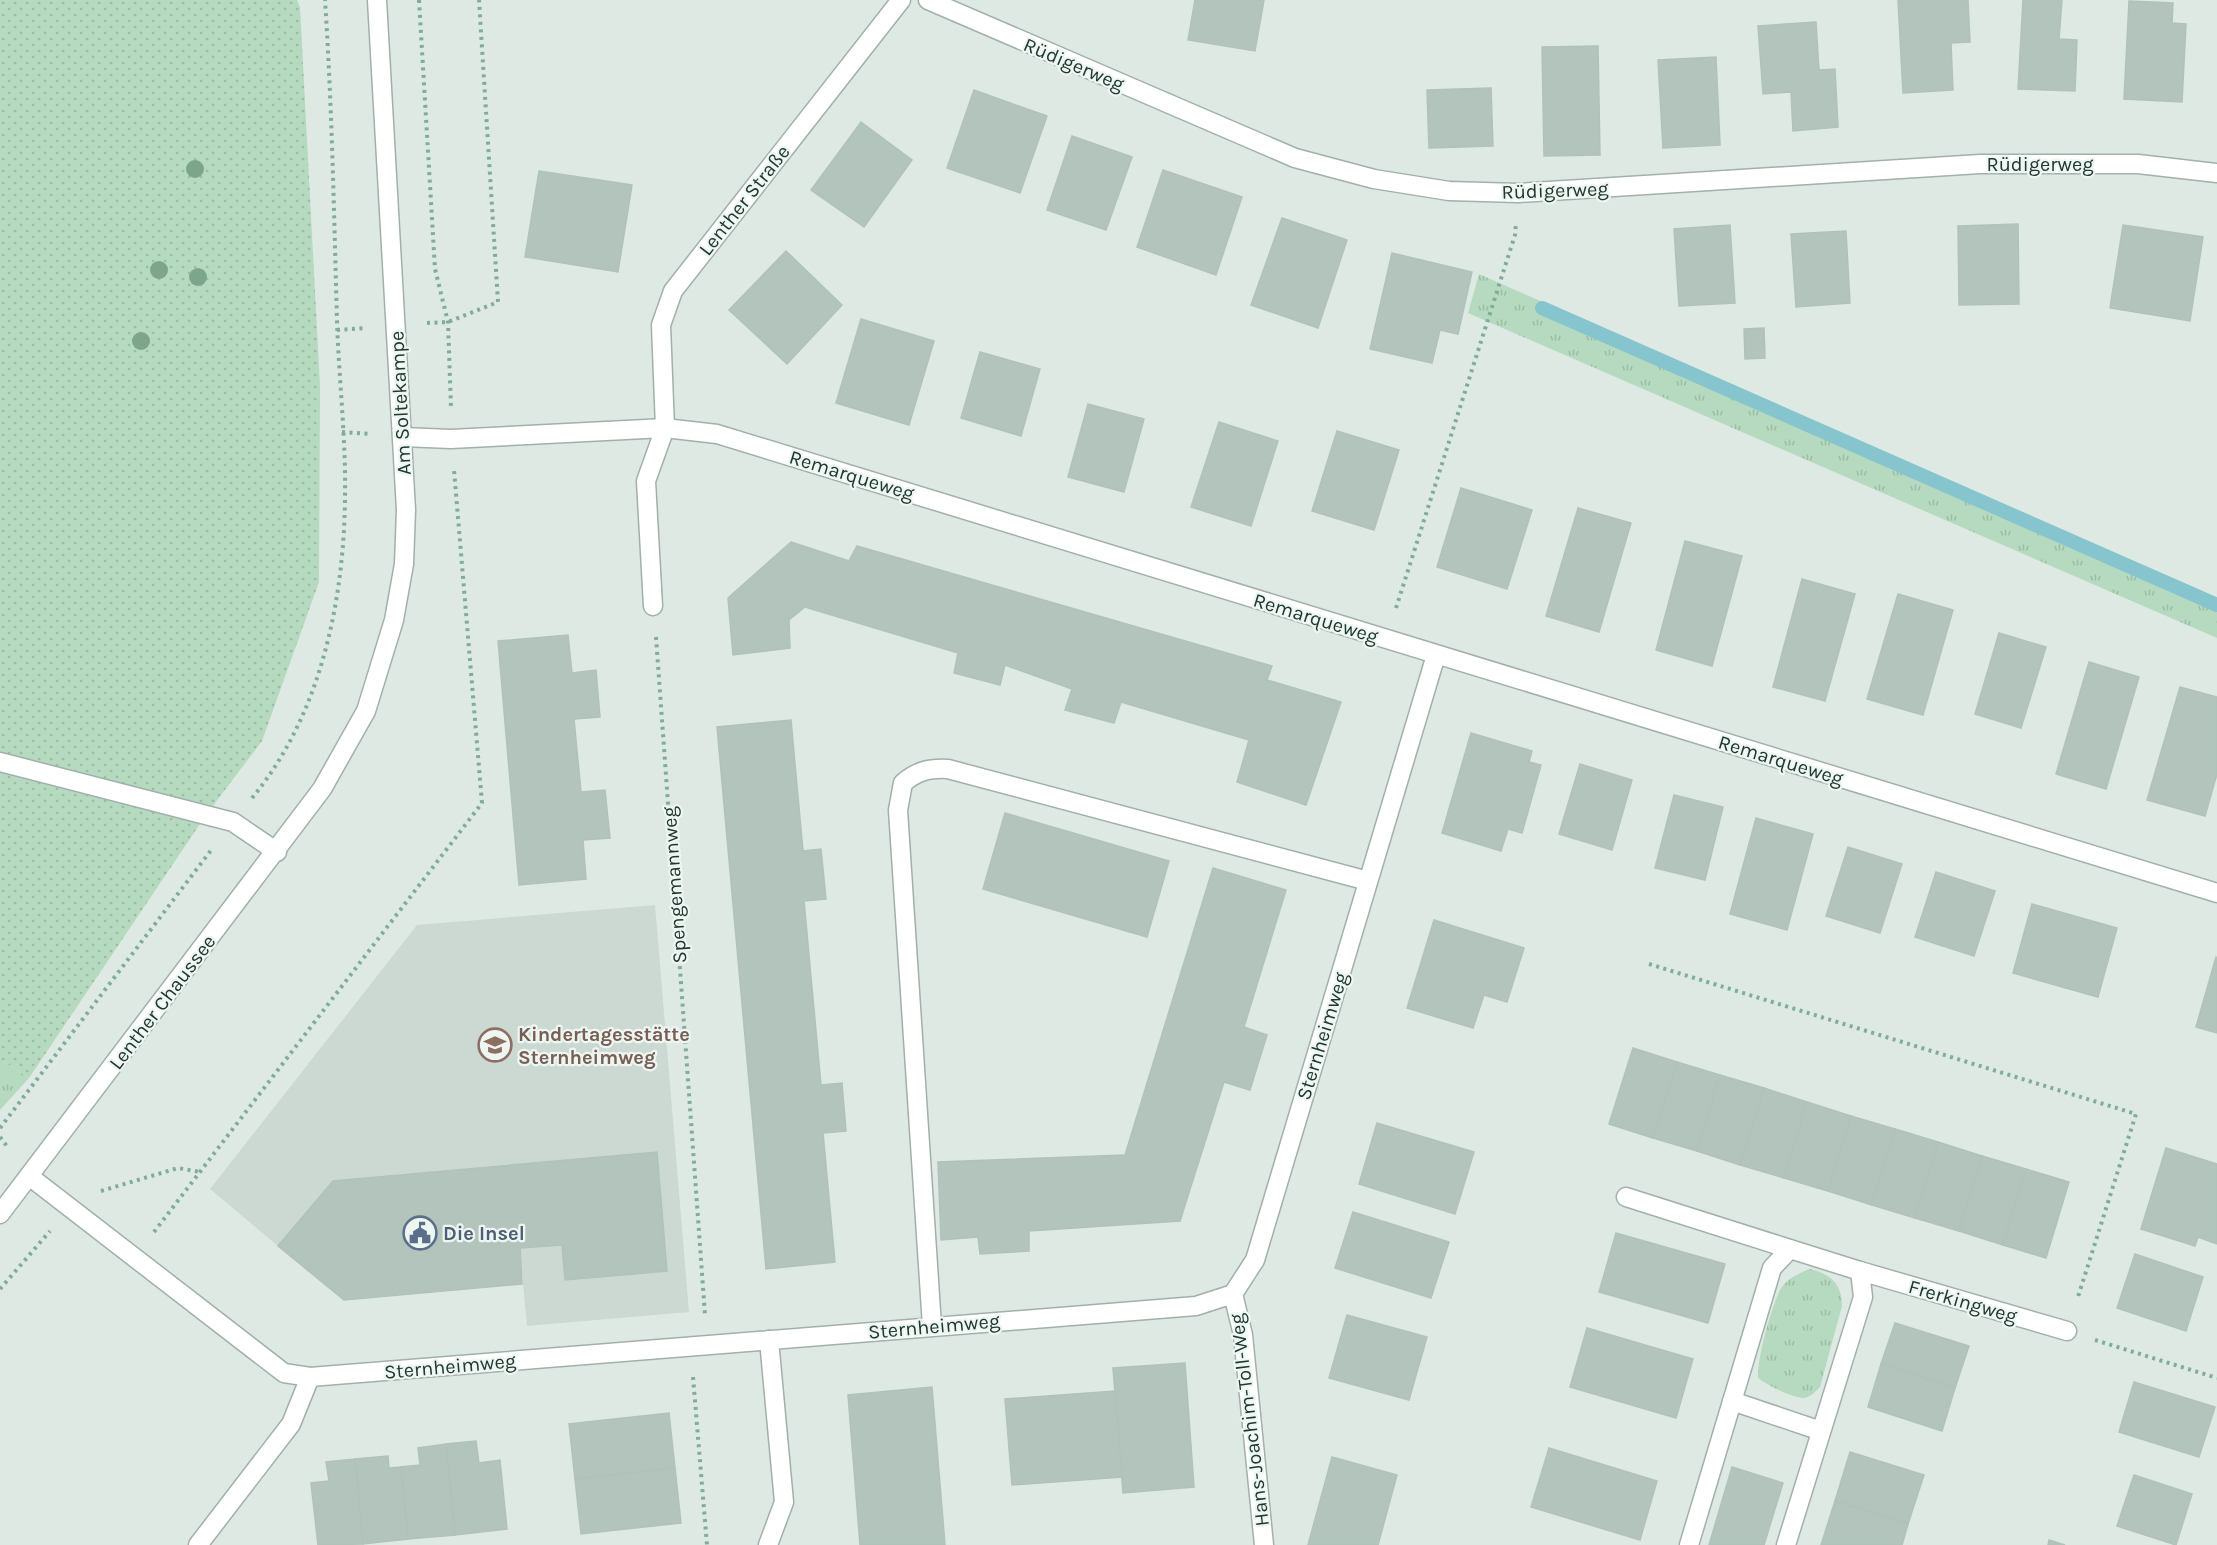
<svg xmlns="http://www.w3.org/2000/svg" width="2217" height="1545" viewBox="0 0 2217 1545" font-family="Karla,sans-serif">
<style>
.built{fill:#ccd9d2}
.grass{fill:url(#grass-tufts)}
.park{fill:url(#park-dots)}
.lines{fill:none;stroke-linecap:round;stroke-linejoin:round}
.stream{stroke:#86c5ce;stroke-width:14}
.building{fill:#b3c4bc;stroke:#b0c2ba;stroke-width:1.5}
.service-casing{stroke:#a1b0ab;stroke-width:21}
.minor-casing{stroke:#a1b0ab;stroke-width:21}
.tertiary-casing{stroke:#a1b0ab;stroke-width:21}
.path{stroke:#7fac9c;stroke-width:4;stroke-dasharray:3 4.5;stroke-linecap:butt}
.service{stroke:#fff;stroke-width:18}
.minor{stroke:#fff;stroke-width:18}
.tertiary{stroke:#fff;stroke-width:18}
.tree{fill:#7ca58b}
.labels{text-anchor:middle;stroke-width:4.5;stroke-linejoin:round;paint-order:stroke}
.street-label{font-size:20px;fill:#203831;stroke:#eef6f2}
.education-label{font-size:20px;font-weight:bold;fill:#785e54;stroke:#eef6f2;text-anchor:start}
.service-label{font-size:20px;font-weight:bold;fill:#4e5e75;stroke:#eef6f2;text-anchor:start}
</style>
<defs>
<pattern id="grass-tufts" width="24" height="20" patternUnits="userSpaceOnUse" patternTransform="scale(1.5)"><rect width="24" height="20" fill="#b6dabf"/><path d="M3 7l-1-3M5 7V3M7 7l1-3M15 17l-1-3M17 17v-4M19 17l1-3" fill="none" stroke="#9cbca5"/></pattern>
<pattern id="park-dots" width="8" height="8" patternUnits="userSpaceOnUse" patternTransform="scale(1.5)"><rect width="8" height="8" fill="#b6dabf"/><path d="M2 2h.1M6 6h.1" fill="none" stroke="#9cbca5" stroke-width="1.8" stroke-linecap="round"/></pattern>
</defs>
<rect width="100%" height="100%" fill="#dee9e4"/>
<polygon class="built" points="655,905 689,1312 527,1326 512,1166 333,1181 278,1246 210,1189 417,925"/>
<g class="grass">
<polygon points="1479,274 2217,599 2217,638 1468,313"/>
<polygon points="0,1059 29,1078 0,1110"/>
<path d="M 1810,1269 C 1831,1274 1842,1284 1842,1306 L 1820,1387 C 1815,1392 1810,1398 1803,1398 C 1790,1397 1769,1386 1758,1378 C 1757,1359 1771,1308 1780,1290 C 1786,1279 1799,1273 1810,1269 Z"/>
</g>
<polygon class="park" points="0,0 297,0 300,7 320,386 319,582 262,741 206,815 29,1078 0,1059"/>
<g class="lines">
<polyline class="stream" points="1542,308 2217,605"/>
</g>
<g class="building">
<polygon points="1195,0 1264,0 1255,51 1188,40"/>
<polygon points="1898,0 1968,0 1970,42 1951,43 1953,90 1903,93"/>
<polygon points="2023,0 2062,0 2059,39 2077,40 2075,91 2018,89"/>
<polygon points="2129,1 2173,3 2172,23 2186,24 2182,102 2124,99"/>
<polygon points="1816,22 1819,70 1835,69 1838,127 1793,131 1791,92 1763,94 1758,26"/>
<polygon points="1598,46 1600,155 1544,156 1542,47"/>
<polygon points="1716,57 1720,145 1663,148 1658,60"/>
<polygon points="1491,88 1493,146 1429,148 1427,90"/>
<polygon points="974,90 1047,116 1020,193 947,168"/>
<polygon points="861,122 912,160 864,227 811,190"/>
<polygon points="1072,136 1132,157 1106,230 1047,210"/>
<polygon points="1163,170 1242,197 1216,275 1137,247"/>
<polygon points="539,171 632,185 618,272 525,257"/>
<polygon points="1282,218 1347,240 1318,328 1251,305"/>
<polygon points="2018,224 2019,304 1959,305 1958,226"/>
<polygon points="1730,225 1735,303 1679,306 1674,229"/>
<polygon points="2123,225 2203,237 2190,321 2110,308"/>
<polygon points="1846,231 1850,303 1796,307 1791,234"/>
<polygon points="786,251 842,305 787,364 729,310"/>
<polygon points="1392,253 1472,272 1458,334 1440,330 1432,363 1370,349"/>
<polygon points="861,319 934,341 909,425 836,403"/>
<polygon points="1764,328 1765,358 1745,359 1744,329"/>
<polygon points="980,352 1040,369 1021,436 961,418"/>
<polygon points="1088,404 1144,419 1124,492 1068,477"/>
<polygon points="1219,422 1278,441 1251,526 1191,507"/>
<polygon points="1337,431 1399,450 1374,530 1312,511"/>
<polygon points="1461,488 1532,510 1507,589 1437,567"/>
<polygon points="1578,508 1631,523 1599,632 1546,616"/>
<polygon points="1685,541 1742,556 1712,666 1656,650"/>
<polygon points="791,542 849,561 857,546 1272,666 1267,680 1341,702 1306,805 1237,782 1249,740 1121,702 1114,723 1065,710 1072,689 1005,665 1000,685 954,673 958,653 805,607 789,620 790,648 733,655 728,598"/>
<polygon points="1802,579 1855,594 1825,701 1773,687"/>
<polygon points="1898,594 1953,610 1923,715 1867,699"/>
<polygon points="1999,633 2046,647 2021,728 1975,714"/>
<polygon points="568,635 572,673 596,670 600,717 574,719 581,792 605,790 610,838 583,840 586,879 519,885 498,641"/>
<polygon points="2089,662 2139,677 2106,789 2056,774"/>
<polygon points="2180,687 2217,697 2217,774 2205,816 2147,800"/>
<polygon points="791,720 803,851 821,849 826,899 804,901 821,1085 842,1083 846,1131 823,1133 835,1262 766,1269 717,727"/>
<polygon points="1471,733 1532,751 1529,762 1541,765 1522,833 1508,829 1501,851 1442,833"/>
<polygon points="1580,764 1632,780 1612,850 1559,834"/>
<polygon points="1674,795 1723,807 1705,880 1655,868"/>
<polygon points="1005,813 1169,861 1147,937 983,889"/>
<polygon points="1756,818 1813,834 1787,930 1730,914"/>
<polygon points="1848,847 1902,864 1880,933 1826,916"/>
<polygon points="1213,868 1286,890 1244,1027 1267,1035 1250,1090 1224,1082 1180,1221 1029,1231 1029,1251 980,1254 978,1237 941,1240 938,1162 1125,1155"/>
<polygon points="1936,872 1995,891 1974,956 1915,937"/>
<polygon points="2032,904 2117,928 2098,997 2013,973"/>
<polygon points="1434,920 1524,948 1507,1002 1484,995 1473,1028 1407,1008"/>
<polygon points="2216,957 2217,958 2217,1033 2196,1027"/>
<polygon points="1633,1048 1677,1062 1653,1138 1609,1124"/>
<polygon points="1677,1062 1720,1075 1697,1151 1653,1138"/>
<polygon points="1720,1075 1764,1088 1740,1165 1697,1151"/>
<polygon points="1764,1088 1807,1102 1784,1178 1740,1165"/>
<polygon points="1807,1102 1851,1116 1828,1191 1784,1178"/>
<polygon points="1851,1116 1895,1129 1872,1205 1828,1191"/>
<polygon points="1377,1123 1474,1152 1455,1214 1359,1184"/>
<polygon points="1895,1129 1938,1142 1915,1218 1872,1205"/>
<polygon points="1938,1142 1982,1156 1959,1231 1915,1218"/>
<polygon points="2166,1148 2217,1164 2217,1244 2198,1237 2195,1246 2141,1229"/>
<polygon points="657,1152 667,1271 565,1280 562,1245 520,1248 522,1284 344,1300 278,1246 333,1181"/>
<polygon points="1982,1156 2026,1169 2003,1245 1959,1231"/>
<polygon points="2026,1169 2069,1182 2046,1258 2003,1245"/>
<polygon points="1353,1212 1449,1242 1431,1298 1335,1268"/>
<polygon points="1616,1233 1725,1264 1708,1323 1599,1292"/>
<polygon points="2135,1254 2203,1277 2186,1331 2117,1308"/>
<polygon points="1347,1315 1427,1337 1409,1400 1329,1378"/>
<polygon points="1895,1323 1969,1346 1955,1388 1881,1364"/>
<polygon points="1587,1328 1693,1359 1676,1418 1570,1387"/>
<polygon points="1185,1363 1194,1487 1123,1493 1113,1368"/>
<polygon points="1881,1364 1955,1388 1942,1431 1868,1407"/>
<polygon points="2134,1382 2215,1407 2199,1457 2119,1432"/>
<polygon points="932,1387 945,1545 860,1545 848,1395"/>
<polygon points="1115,1391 1122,1477 1012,1485 1005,1399"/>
<polygon points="669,1413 675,1468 575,1479 569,1424"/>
<polygon points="476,1441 479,1463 500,1460 507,1529 455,1535 446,1444"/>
<polygon points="446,1444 455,1535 408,1539 401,1467 420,1465 418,1448"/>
<polygon points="1549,1448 1657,1481 1640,1540 1531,1507"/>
<polygon points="1850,1452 1924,1475 1908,1524 1835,1501"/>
<polygon points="388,1456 389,1468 401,1467 408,1539 363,1544 355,1459"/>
<polygon points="1332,1457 1397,1475 1378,1545 1308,1545"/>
<polygon points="355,1459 363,1544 318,1545 311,1483 329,1481 326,1462"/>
<polygon points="1732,1467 1783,1483 1764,1545 1709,1545"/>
<polygon points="675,1468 681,1523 581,1534 575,1479"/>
<polygon points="2134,1475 2192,1494 2176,1545 2117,1526"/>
<polygon points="1835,1501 1908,1524 1902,1545 1821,1545"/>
<polygon points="2049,1540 2065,1545 2048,1545"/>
</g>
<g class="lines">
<defs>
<g id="service">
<polyline points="653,606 646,481 665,428"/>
<polyline points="0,762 233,822 277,852"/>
<path d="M 932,1326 L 898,810 L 903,783 C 917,771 929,768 948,769 L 1368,881"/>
</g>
<g id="minor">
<polyline points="928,0 1295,158 1374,179 1449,191 1518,193 1980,164 2138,164 2217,173"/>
<polyline points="665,428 661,325 673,291 901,0"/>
<polyline points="403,437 451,439 665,428 717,434 2217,893"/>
<polyline points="29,1176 284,1373 310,1377 1196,1306 1233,1294 1255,1260 1436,655"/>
<polyline points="1626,1197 1790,1249"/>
<polyline points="1860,1271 2067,1331"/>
<polyline points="1233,1294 1243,1335 1264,1545"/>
<polyline points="1732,1401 1821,1431"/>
<polyline points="198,1545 291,1424 310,1377"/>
<polyline points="768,1545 784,1502 769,1340"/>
<polyline points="1689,1545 1772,1268 1790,1249 1860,1271 1863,1297 1786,1545"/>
</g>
<polyline id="tertiary" points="0,1214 322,789 366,711 394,620 404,564 406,510 377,0"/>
</defs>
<use href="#service" class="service-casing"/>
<use href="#minor" class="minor-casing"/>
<use href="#tertiary" class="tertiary-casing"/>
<g class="path">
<polyline points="419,0 435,269 448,322 451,408"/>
<polyline points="427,323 448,322 498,302 479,0"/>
<polyline points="337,330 366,328"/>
<polyline points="342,432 371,434"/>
<polyline points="1396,608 1515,235 1516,223"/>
<polyline points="656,637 705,1315"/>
<path d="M 252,798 C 320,716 344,603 345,497 C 346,439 339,380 337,321 C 334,214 332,107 325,0"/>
<polyline points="1649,964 2136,1114 2077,1300"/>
<polyline points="0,1128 212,849"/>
<polyline points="0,1137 9,1149"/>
<polyline points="101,1191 178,1168 201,1172"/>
<polyline points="154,1232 482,803 454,470"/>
<polyline points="0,1289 50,1231"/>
<polyline points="2095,1340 2217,1378"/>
<polyline points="693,1377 707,1545"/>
</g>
<use href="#service" class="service"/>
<use href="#minor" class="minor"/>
<use href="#tertiary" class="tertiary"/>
</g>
<g class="tree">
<circle cx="195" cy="169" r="9"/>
<circle cx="159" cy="270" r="9"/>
<circle cx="198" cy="277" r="9"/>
<circle cx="141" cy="341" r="9"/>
</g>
<defs>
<symbol id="school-ring" viewBox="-11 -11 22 22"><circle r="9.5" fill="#eef6f2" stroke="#8d6e63" stroke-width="1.5"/><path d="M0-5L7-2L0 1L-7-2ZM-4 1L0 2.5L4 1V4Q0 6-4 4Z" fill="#8d6e63"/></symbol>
<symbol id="civic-ring" viewBox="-11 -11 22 22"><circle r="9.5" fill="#eef6f2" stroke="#5c6f8a" stroke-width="1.5"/><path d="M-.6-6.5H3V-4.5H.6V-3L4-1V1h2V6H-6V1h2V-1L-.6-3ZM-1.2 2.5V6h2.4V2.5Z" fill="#5c6f8a"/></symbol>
</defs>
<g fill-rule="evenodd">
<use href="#school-ring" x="476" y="1026" width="38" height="38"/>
<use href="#civic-ring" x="401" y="1214" width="38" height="38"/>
</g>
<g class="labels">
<g class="street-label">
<text transform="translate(1074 64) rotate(23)" y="7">Rüdigerweg</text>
<text x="2040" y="171">Rüdigerweg</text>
<text transform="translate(1555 190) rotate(-2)" y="7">Rüdigerweg</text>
<text transform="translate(744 200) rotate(-52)" y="7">Lenther Straße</text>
<text transform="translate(400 403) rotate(-93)" y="7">Am Soltekampe</text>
<text transform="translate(852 475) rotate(17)" y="7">Remarqueweg</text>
<text transform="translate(1316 618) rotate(17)" y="7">Remarqueweg</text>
<text transform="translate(1781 760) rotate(17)" y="7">Remarqueweg</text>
<text transform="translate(674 885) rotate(-94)" y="7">Spengemannweg</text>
<text transform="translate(162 1002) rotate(-53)" y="7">Lenther Chaussee</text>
<text transform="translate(1322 1036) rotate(-73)" y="7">Sternheimweg</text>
<text transform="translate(1963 1301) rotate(16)" y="7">Frerkingweg</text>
<text transform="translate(934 1326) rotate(-5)" y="7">Sternheimweg</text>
<text transform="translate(450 1366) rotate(-5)" y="7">Sternheimweg</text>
<text transform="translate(1249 1420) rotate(-97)" y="7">Hans-Joachim-Toll-Weg</text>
</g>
<g class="education-label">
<text x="518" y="1041">Kindertagesstätte<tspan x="518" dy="23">Sternheimweg</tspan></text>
</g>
<g class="service-label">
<text x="443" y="1240">Die Insel</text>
</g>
</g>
</svg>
